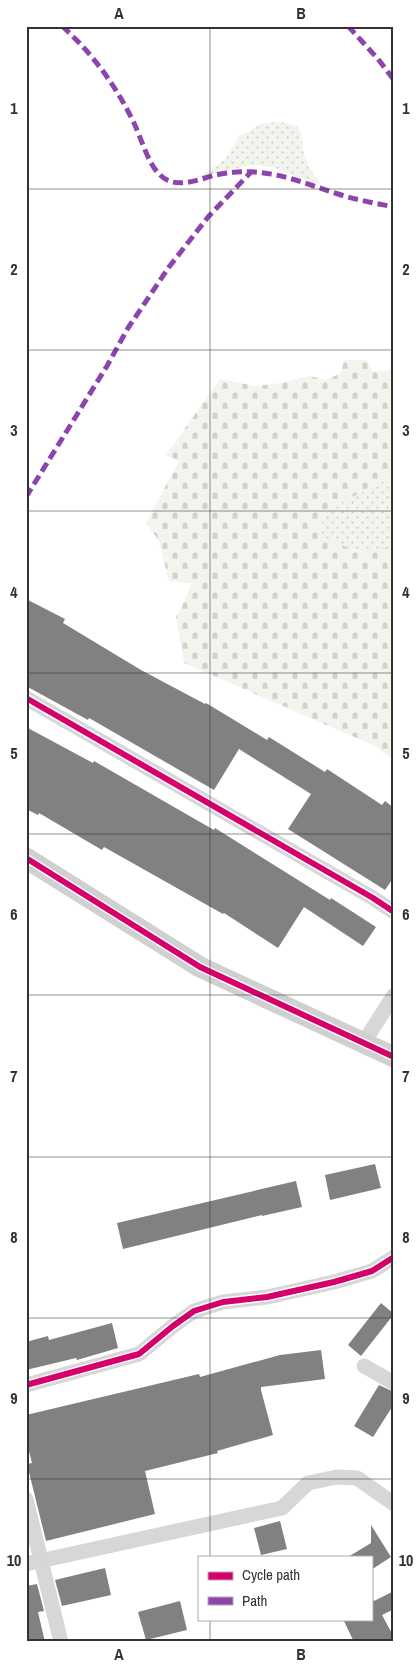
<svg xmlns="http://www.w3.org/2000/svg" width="420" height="1668" viewBox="0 0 420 1668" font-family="'Archivo Narrow',sans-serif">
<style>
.grass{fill:url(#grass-dots)}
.cemetery{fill:url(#cemetery-stones)}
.building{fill:#818181}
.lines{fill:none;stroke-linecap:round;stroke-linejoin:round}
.street{stroke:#d7d7d7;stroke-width:15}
.secondary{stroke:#d0d0d0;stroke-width:21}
.quiet{stroke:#8e44ad;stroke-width:5;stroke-dasharray:10 5;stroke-linecap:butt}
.cycleway-casing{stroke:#fff;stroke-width:9}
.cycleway{stroke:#d6006c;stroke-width:6}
.grid{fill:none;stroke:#333;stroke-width:1;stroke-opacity:0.55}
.neatline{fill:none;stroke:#333;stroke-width:2}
.grid-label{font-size:16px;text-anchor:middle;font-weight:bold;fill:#333}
</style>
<defs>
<pattern id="grass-dots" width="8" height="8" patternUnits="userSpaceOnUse" patternTransform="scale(1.25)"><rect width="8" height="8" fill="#f1f5ed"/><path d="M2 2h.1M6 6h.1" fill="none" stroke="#cfd2cc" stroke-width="1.8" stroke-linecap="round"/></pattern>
<pattern id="cemetery-stones" width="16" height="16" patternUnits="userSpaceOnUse" patternTransform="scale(1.25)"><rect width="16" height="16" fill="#f1f5ed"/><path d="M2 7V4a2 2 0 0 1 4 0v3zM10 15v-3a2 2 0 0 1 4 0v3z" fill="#cfd2cc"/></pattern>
</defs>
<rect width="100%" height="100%" fill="#fff"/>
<g class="grass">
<path d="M 275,122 C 311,123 297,137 307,162 C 310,171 317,178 322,186 L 272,167 L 252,165 L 195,178 L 218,165 L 226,158 L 240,135 L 248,132 L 260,124 Z"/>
<polygon points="394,476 394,547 357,552 320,536 324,511"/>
</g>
<polygon class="cemetery" points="344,360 366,360 372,371 388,371 394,366 394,476 324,511 320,535 357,552 394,547 394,760 375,746 184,663 176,617 186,598 191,583 169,581 159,541 146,523 179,461 166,455 220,379 255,386 281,383 310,376 326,380 341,373"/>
<g class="building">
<polygon points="26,599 65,619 63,623 141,670 205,704 206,703 267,740 269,737 325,772 327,769 382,805 385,801 394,808 394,877 385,890 288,829 311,794 239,749 214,790 89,718 88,720 26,686"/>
<polygon points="26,727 93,763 94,761 214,830 215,828 330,900 331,898 376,927 363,946 304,907 278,948 224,913 223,914 104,847 102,850 39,813 38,815 26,809"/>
<polygon points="375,1164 381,1188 330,1200 325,1175"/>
<polygon points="296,1181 302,1207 262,1216 262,1215 123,1249 117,1223"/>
<polygon points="381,1303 394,1314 361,1356 348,1345"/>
<polygon points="112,1323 118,1348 77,1360 76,1358 26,1370 26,1342 48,1336 49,1340"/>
<polygon points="321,1350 325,1379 261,1387 261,1390 273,1435 217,1451 218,1453 145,1471 155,1514 46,1541 27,1464 32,1463 26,1440 26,1415 199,1374 200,1377 280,1355"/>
<polygon points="379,1385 394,1392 394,1404 373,1437 354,1426"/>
<polygon points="280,1521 287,1549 261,1555 254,1528"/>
<polygon points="371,1525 391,1557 371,1570 371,1557 348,1557 371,1543"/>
<polygon points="105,1568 111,1595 62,1606 55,1580"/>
<polygon points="37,1584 44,1611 38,1612 45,1642 26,1642 26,1586"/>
<polygon points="394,1591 394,1609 382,1615 394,1637 394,1642 354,1642 343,1619 371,1619 371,1595 374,1601"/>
<polygon points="180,1601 187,1630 146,1640 138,1612"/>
</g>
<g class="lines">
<g class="street">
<polyline points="26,698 373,898 394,912"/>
<polyline points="364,1042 394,995"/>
<polyline points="364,1366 394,1383"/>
<polyline points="26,1385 139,1354 173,1326 194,1311 223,1302 267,1297 334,1282 372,1271 394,1257"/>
<polyline points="26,1499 61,1642"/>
<polyline points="26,1564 282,1508 308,1483 337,1477 357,1478 394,1504"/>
</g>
<polyline class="secondary" points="26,858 200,967 394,1057"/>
<g class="quiet">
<path d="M 62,26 C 93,54 116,86 134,123 C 141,138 148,163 159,174 C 175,191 198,179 216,175 C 264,165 294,180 338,194 C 356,200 375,203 394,207"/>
<polyline points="348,26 378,59 394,80"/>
<polyline points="26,497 107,366 128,328 169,267 208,217 252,171"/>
</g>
<defs>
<g id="cycleway">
<polyline points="26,698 373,898 394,912"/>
<polyline points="26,858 200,967 394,1057"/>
<polyline points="26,1385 139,1354 173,1326 194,1311 223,1302 267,1297 334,1282 372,1271 394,1257"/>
</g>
</defs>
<use href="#cycleway" class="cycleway-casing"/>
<use href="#cycleway" class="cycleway"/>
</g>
<path class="grid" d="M 210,26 L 210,1557M 26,189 L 394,189M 26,350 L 394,350M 26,511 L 394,511M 26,673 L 394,673M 26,834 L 394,834M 26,995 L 394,995M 26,1157 L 394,1157M 26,1318 L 394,1318M 26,1479 L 394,1479M 210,1619 L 210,1642"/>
<rect width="420" height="1668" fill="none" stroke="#ffffff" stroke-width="55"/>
<rect x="198" y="1556" width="175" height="65" fill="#ffffff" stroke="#adadad"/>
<rect x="208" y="1572" width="25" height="8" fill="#d6006c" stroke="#adadad"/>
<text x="242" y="1580" font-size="15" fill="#333333">Cycle path</text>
<rect x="208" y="1597" width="25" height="8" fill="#8e44ad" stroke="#adadad"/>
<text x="242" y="1606" font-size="15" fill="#333333">Path</text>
<rect x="28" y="28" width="364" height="1612" class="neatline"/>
<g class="grid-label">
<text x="119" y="19">A</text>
<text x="301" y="19">B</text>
<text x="14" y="114">1</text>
<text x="406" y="114">1</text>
<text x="14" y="275">2</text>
<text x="406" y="275">2</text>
<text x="14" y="436">3</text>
<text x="406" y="436">3</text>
<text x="14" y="598">4</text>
<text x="406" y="598">4</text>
<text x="14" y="759">5</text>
<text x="406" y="759">5</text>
<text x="14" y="920">6</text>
<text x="406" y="920">6</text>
<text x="14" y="1082">7</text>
<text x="406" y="1082">7</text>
<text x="14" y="1243">8</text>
<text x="406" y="1243">8</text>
<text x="14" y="1404">9</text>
<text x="406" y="1404">9</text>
<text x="14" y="1566">10</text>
<text x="406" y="1566">10</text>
<text x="119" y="1660">A</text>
<text x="301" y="1660">B</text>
</g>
</svg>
